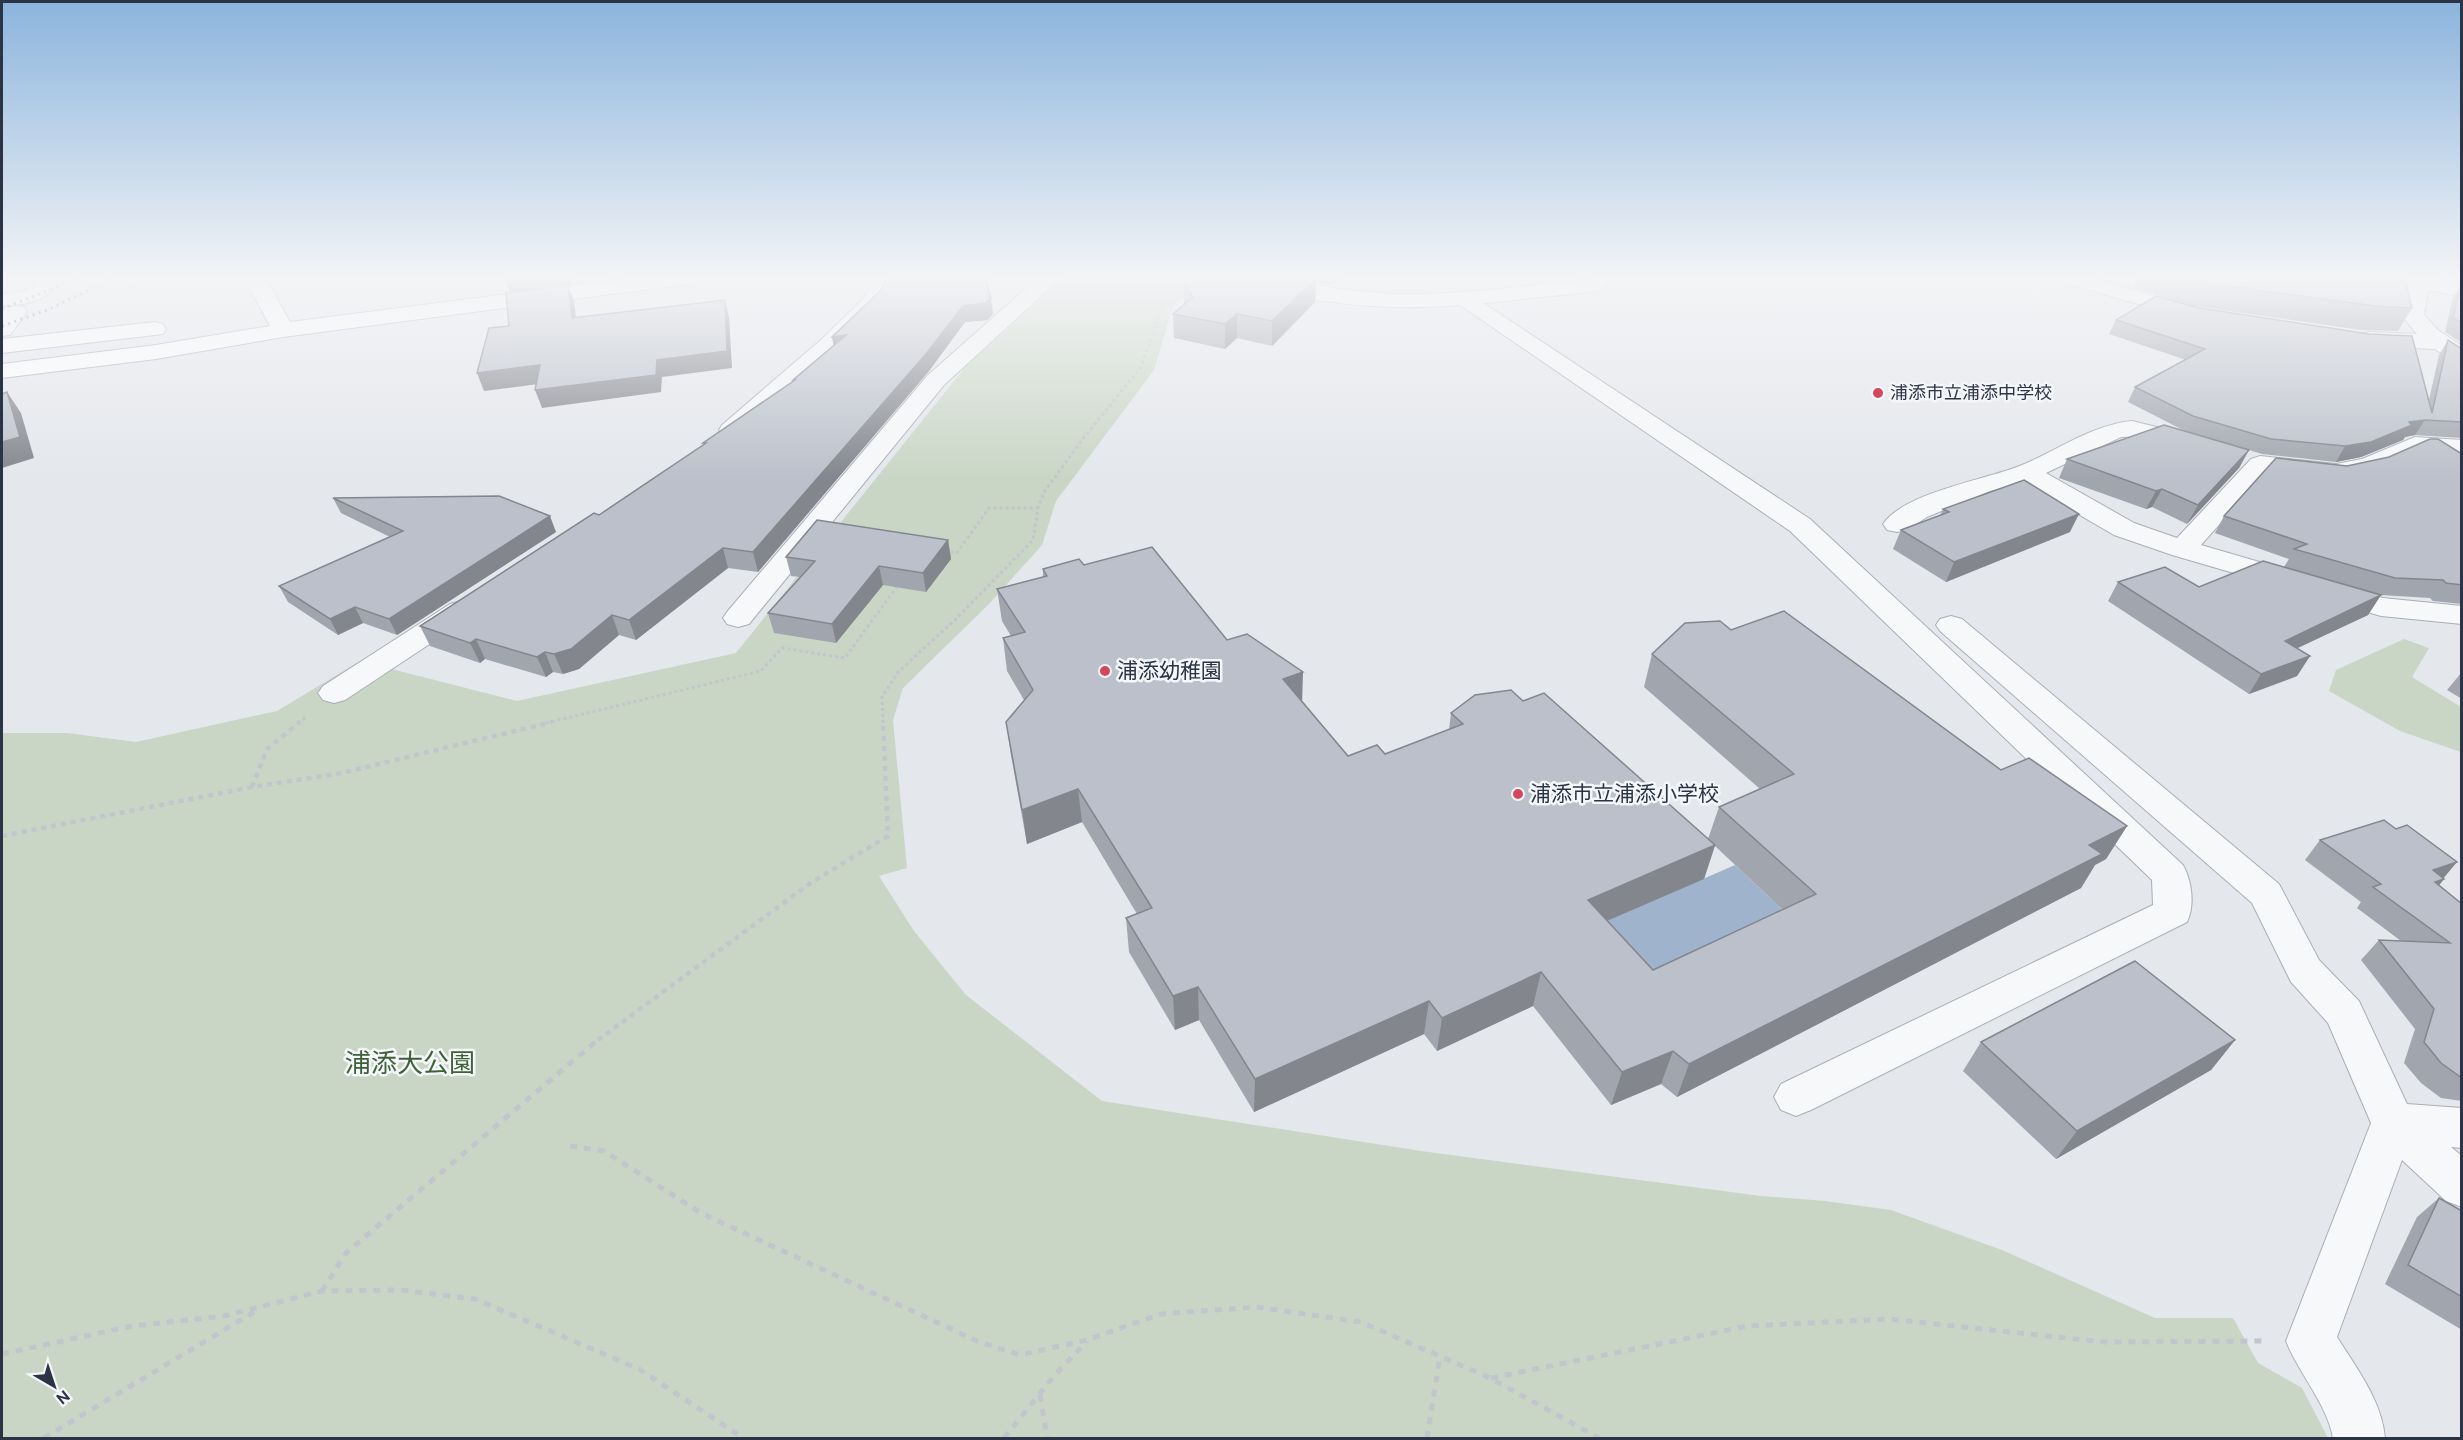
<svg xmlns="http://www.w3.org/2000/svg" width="2463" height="1440" viewBox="0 0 2463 1440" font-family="Ubuntu,'Noto Sans JP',sans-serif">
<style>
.green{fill:#c9d6c5}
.water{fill:#9fb4cc}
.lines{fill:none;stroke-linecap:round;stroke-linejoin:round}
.minor-casing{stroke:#a9aeb7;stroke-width:2}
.major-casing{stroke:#a3abb8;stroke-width:2}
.path-far2{stroke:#c2c5cb;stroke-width:3;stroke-dasharray:3 3;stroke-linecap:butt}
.path-far1{stroke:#c2c5cb;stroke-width:4.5;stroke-dasharray:5 5;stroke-linecap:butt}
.path{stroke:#c2c5cb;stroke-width:5;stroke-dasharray:7 7;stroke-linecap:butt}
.minor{fill:#f7f8fa;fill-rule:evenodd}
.major{fill:#fff;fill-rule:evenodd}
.rail{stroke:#7d8696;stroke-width:3;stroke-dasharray:2 4.5;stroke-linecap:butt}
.wall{fill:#a1a5ae;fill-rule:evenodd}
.shaded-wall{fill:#83868d}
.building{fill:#bbc0ca;stroke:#83868d;stroke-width:1.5}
.poi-dot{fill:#d1495b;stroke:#f4f6f9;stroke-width:2}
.labels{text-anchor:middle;stroke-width:5;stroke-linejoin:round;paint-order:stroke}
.far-poi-label{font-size:18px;fill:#2b3445;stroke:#f4f6f9;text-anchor:start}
.poi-label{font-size:21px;fill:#2b3445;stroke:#f4f6f9;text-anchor:start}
.near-park-label{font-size:26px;fill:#3f6138;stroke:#f4f6f9}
</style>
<rect width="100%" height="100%" fill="#e4e7ec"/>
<g class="green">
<polygon points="1067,276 1214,276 1173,306 1154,370 1056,501 1042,545 989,604 903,688 893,720 907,868 879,876 914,931 966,995 1102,1101 1421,1151 1761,1196 1825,1201 1891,1210 2002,1250 2155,1318 2233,1318 2258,1363 2302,1388 2328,1438 2,1438 2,733 67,733 136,742 277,711 360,661 517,701 736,653 966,366"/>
<polygon points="2404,639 2429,648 2412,677 2461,707 2461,752 2400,731 2329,691 2336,670"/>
</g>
<polygon class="water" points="1735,865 1802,928 1643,1004 1579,933"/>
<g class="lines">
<defs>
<g id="minor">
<path d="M 39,276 L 59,277 C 51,302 25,305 2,306 L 2,294 C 17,293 33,292 39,276 Z"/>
<path d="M 120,276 L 150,276 C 144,284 134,286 125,283 Z"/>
<polygon points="876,276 897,276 882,305 838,349 740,435 731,437 722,435 719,430 722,425 822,339 865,297"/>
<polygon points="1040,276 1063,276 944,385 749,624 738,627 727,624 723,618 727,612 928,375"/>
<polygon points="2052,276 2086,276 2198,308 2201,313 2198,318 2190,319 2055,280"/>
<polygon points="2410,276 2430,276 2462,285 2462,297 2428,290 2424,315 2438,330 2462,346 2462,364 2454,362 2435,349 2369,346 2361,344 2358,339 2361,334 2369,332 2417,334 2402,316"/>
<path d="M 1464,293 L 1471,295 L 1810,519 L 2183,865 C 2192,881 2195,906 2187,922 L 1811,1110 L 1796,1116 L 1781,1110 L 1774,1097 L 1781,1084 L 2153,905 L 2152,880 L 1790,531 L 1457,303 L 1453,299 L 1457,295 Z"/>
<polygon points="16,306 24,307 27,312 10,335 2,336 2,308"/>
<path d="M 2132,421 L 2201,438 L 2205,443 L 2201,448 C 2176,454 2148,434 2121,437 L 2046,473 L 2134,523 L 2177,538 L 2251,459 L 2260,456 L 2336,464 L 2362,459 L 2415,437 L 2462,440 L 2462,456 L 2419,453 L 2378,471 L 2336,480 L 2266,472 L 2201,545 L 2383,598 L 2462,606 L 2462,624 L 2381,616 L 2172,555 L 2114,535 L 2023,482 L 1990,491 L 1927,517 L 1907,530 L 1897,532 L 1887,530 L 1883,524 C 1904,493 1983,480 2017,467 C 2056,452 2090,425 2132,421 Z"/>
<polygon points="461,601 472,604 476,610 472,616 345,700 334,703 323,700 318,693 323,686 450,604"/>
<path d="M 1951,616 L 1962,619 L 2279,884 L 2319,960 L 2359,1001 L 2407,1104 L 2462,1108 L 2462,1148 L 2451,1147 L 2462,1156 L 2462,1207 L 2446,1201 L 2402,1160 L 2337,1337 C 2357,1369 2382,1401 2385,1438 L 2333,1438 C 2327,1404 2299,1374 2286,1341 L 2371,1123 L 2328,1023 L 2291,982 L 2252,903 L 1940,631 L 1936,625 L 1940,619 Z"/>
</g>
<g id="major">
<polygon points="243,276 264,276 290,322 649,276 714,276 711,280 704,282 283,337 156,359 2,378 2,364 156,345 270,326"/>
<path d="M 1219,276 C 1285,276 1348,295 1414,294 C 1464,294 1514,287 1564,282 C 1583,281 1599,276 1618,276 C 1605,295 1570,294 1550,296 C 1491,303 1432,310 1373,306 C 1324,303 1276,293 1229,282 L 1222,280 Z"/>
<polygon points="155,322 163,324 166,329 163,334 2,353 2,339"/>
</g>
</defs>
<use href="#minor" class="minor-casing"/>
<use href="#major" class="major-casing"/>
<g class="path-far2">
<polyline points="945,551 957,553 989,508 1038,508"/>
<polyline points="298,723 306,717"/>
<polyline points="546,723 761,671 782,648 845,658 898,585"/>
<polyline points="883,723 882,697 898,672 956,619 1033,540 1038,508 1044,492 1082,440 1141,367 1163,304 1185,286"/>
</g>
<g class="path-far1">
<polyline points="252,787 267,749 300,722"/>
<polyline points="2,836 252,787 342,773 552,722"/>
<polyline points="598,1040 812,882 888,836 883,722"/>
</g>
<g class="path">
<polyline points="570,1146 604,1151 701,1213 977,1341 1020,1355 1087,1340 1161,1314 1256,1307 1361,1322 1490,1378 1599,1438"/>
<polyline points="322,1291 346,1253 600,1038"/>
<polyline points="2,1354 132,1326 224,1316 322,1291 400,1290 475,1299 639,1369 743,1438"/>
<polyline points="1491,1378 1748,1326 1889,1319 2104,1342 2263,1341"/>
<polyline points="1040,1395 1047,1438"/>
<polyline points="44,1438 259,1309"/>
<polyline points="1004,1438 1054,1376 1087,1341"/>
<polyline points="1427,1438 1440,1356"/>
</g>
<use href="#minor" class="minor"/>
<use href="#major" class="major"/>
<g class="rail">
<polyline points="2,309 83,276"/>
<polyline points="2,326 47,310 118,276"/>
</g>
</g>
<g class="wall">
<polygon points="1188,276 1341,276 1332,285 1316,283 1315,302 1272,346 1237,338 1225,349 1174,338 1173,314 1184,305 1183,280"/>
<polygon points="2140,276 2404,276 2412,308 2398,331 2361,330 2194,306 2134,288"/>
<polygon points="2458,276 2462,276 2462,283 2456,281"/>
<polygon points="2461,284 2462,284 2462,343 2445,332 2453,297"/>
<polygon points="993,314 987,320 965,322 929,371 758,572 728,568 636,640 619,635 579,669 563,674 553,672 546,677 485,659 480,663 430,646 420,626 599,515 704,445 703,443 793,382 793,380 834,346"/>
<polygon points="2116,320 2429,400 2439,355 2448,340 2462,349 2462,438 2415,435 2405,437 2403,440 2361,457 2336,462 2262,454 2249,450 2239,468 2187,524 2152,507 2146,509 2059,478 2067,459 2185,431 2128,402 2135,387 2186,360 2109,334"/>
<polygon points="2462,454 2462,604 2433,601 2430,598 2381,595 2368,615 2297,648 2310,656 2297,676 2249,694 2108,601 2118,582 2199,587 2372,593 2284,567 2289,559 2215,533 2224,516 2347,466"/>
<polygon points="333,498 556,532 397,635 363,623 338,635 288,602 279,586 390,537 341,513"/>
<polygon points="1943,509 2070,532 1946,582 1893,549 1901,530 1940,516"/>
<polygon points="948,540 951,559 926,592 883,585 836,643 774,633 768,613 800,577 791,576 786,557"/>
<path d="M 1084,565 L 1227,640 L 1302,701 L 1348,756 L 1385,754 L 1449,730 L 1451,713 L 1523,701 L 1708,839 L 1719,807 L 1760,789 L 1644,687 L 1652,654 L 1731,630 L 2001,770 L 2127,826 L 2106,859 L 2095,865 L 2081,888 L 1677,1097 L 1661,1084 L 1611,1105 L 1533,1006 L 1437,1051 L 1424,1034 L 1254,1112 L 1199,1020 L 1175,1030 L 1129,952 L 1126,918 L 1137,914 L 1082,822 L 1027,844 L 1011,755 L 1006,722 L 1024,700 L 1007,671 L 1003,638 L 1011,636 L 1002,621 L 997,589 L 1043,577 L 1043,569 ZM 1715,846 L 1783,910 L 1653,970 L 1607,921 L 1704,879 Z"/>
<polygon points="2462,672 2462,699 2447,690"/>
<polygon points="2320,840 2443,878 2444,879 2439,885 2462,904 2462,1101 2441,1098 2421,1083 2404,1063 2415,1029 2361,960 2379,940 2401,941 2357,908 2361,902 2305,860"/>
<polygon points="2235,1040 2211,1070 2056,1159 1963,1071 1981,1042"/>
<polygon points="2439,1198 2462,1211 2462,1330 2385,1284 2417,1217"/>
</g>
<g class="shaded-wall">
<polygon points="504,276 570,276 571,284 510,292"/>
<polygon points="1332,276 1341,276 1332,285"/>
<polygon points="1316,278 1315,302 1272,346 1272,321"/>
<polygon points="568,285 574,301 578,335 572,318"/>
<polygon points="991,298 993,314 987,320 965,322 929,371 758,572 753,552 963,306"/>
<polygon points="725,300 729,317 732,368 662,377 661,392 542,408 535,390 657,360"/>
<polygon points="1237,314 1237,338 1225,349 1225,324"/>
<polygon points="846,335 835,354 832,337"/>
<polygon points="540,365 546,383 484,391 477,373"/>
<polygon points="7,392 21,413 34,458 2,468 2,442"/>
<polygon points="2425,420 2415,435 2405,437 2403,440 2361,457 2336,462 2345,446 2409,422"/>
<polygon points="2249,450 2239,468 2187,524 2198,505"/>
<polygon points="2162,489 2152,507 2146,509 2156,491"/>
<polygon points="2079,514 2070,532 1946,582 1954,562"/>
<polygon points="550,516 556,532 397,635 389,619"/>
<polygon points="948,540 951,559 926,592 923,573"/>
<polygon points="723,548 728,568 636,640 629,620"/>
<polygon points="879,566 883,585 836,643 832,624"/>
<polygon points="2381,595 2368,615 2272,660 2285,641"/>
<polygon points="355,607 363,623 338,635 330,619"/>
<polygon points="612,615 619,635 579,669 563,674 554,654"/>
<polygon points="476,639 485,659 480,663 470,643"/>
<polygon points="545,652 553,672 546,677 537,657"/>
<polygon points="2310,656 2297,676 2249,694 2261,674"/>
<polygon points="1303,672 1302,704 1283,679"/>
<polygon points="1078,789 1082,822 1027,844 1022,810"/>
<polygon points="2127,826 2106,859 2095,865 2081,888 1677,1097 1689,1064 2089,845"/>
<polygon points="1715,845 1704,879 1579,933 1588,900"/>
<polygon points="2457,862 2442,880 2444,879 2427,900 2433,870"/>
<polygon points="1541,972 1533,1006 1437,1051 1442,1018"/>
<polygon points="1198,987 1199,1020 1175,1030 1173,996"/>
<polygon points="1429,1001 1424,1034 1254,1112 1255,1079"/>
<polygon points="2235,1040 2211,1070 2056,1159 2077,1131"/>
<polygon points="1673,1051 1661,1084 1611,1105 1622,1072"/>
</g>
<g class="building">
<polygon points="888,276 985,276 991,298 985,303 963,306 926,354 753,552 723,548 629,620 612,615 571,649 554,654 545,652 537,657 476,639 470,643 420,626 594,513 599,515 706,443 703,443 795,380 793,380 846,335 832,337 881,290"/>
<polygon points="1188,276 1308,276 1316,278 1272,321 1237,314 1225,324 1173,314 1193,297 1183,280"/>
<polygon points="2183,276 2404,276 2412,308 2375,306 2206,283"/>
<polygon points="2461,284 2462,284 2462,323 2453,318"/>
<polygon points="568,285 572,318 725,300 727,351 657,360 656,375 535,390 540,365 477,373 489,328 509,326 506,293"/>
<polygon points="2156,296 2199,308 2369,334 2412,336 2432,413 2448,340 2462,349 2462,422 2425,420 2409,422 2412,425 2371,442 2345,446 2271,439 2193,416 2135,387 2205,349 2116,320"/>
<polygon points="7,392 20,437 2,442 2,394"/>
<polygon points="2164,425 2249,450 2198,505 2162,489 2156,491 2067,459"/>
<polygon points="2430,439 2438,439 2462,454 2462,585 2446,583 2443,580 2395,578 2294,549 2307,544 2224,516 2276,458 2347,466 2389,457"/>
<polygon points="2024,480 2079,514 1954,562 1901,530 1949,512 1943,509"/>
<polygon points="499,496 550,516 389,619 355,607 330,619 279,586 403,531 333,498"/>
<polygon points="817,520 948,540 923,573 879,566 832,624 768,613 815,561 786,557"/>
<polygon points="1152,547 1227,640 1247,634 1303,672 1283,679 1348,756 1377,745 1385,754 1463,724 1451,713 1475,695 1511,690 1523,701 1544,693 1715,845 1588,900 1653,970 1816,894 1719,807 1794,774 1652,654 1685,623 1720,621 1731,630 1784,611 2001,770 2029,758 2127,826 2089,845 2102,854 1689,1064 1673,1051 1622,1072 1541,972 1442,1018 1429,1001 1255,1079 1198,987 1173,996 1126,918 1152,908 1078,789 1022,810 1006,722 1033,690 1003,638 1025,632 997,589 1047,576 1043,569 1079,559 1084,565"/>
<polygon points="2263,561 2381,595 2285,641 2310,656 2261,674 2118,582 2165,567 2199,587"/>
<polygon points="2384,820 2396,829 2407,825 2457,862 2433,870 2444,879 2435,882 2462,904 2462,1078 2441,1063 2424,1042 2434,1009 2379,940 2450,943 2373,887 2381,884 2320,840"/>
<polygon points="2135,961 2235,1040 2077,1131 1981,1042"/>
<polygon points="2439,1198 2462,1211 2462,1297 2408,1265"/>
</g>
<linearGradient id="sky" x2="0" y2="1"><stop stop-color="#8bb4dd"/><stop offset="0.58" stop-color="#f3f4f6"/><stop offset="1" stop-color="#f3f4f6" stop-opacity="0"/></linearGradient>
<rect width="2463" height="478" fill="url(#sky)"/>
<g class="poi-dot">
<circle cx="1878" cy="393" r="6"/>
<circle cx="1105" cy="671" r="6"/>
<circle cx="1518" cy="794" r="6"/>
</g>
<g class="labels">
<g class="far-poi-label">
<text x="1890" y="399">浦添市立浦添中学校</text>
</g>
<g class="poi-label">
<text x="1117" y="678">浦添幼稚園</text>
<text x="1530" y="801">浦添市立浦添小学校</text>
</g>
<g class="near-park-label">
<text x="410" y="1072">浦添大公園</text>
</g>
</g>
<rect width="2463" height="1440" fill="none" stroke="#2b3445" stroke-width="6"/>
<g transform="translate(54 1386) rotate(141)" stroke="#f4f6f9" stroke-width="4.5" paint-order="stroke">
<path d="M0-4.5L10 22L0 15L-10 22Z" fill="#2b3445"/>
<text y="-9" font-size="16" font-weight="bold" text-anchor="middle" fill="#2b3445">N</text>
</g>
</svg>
